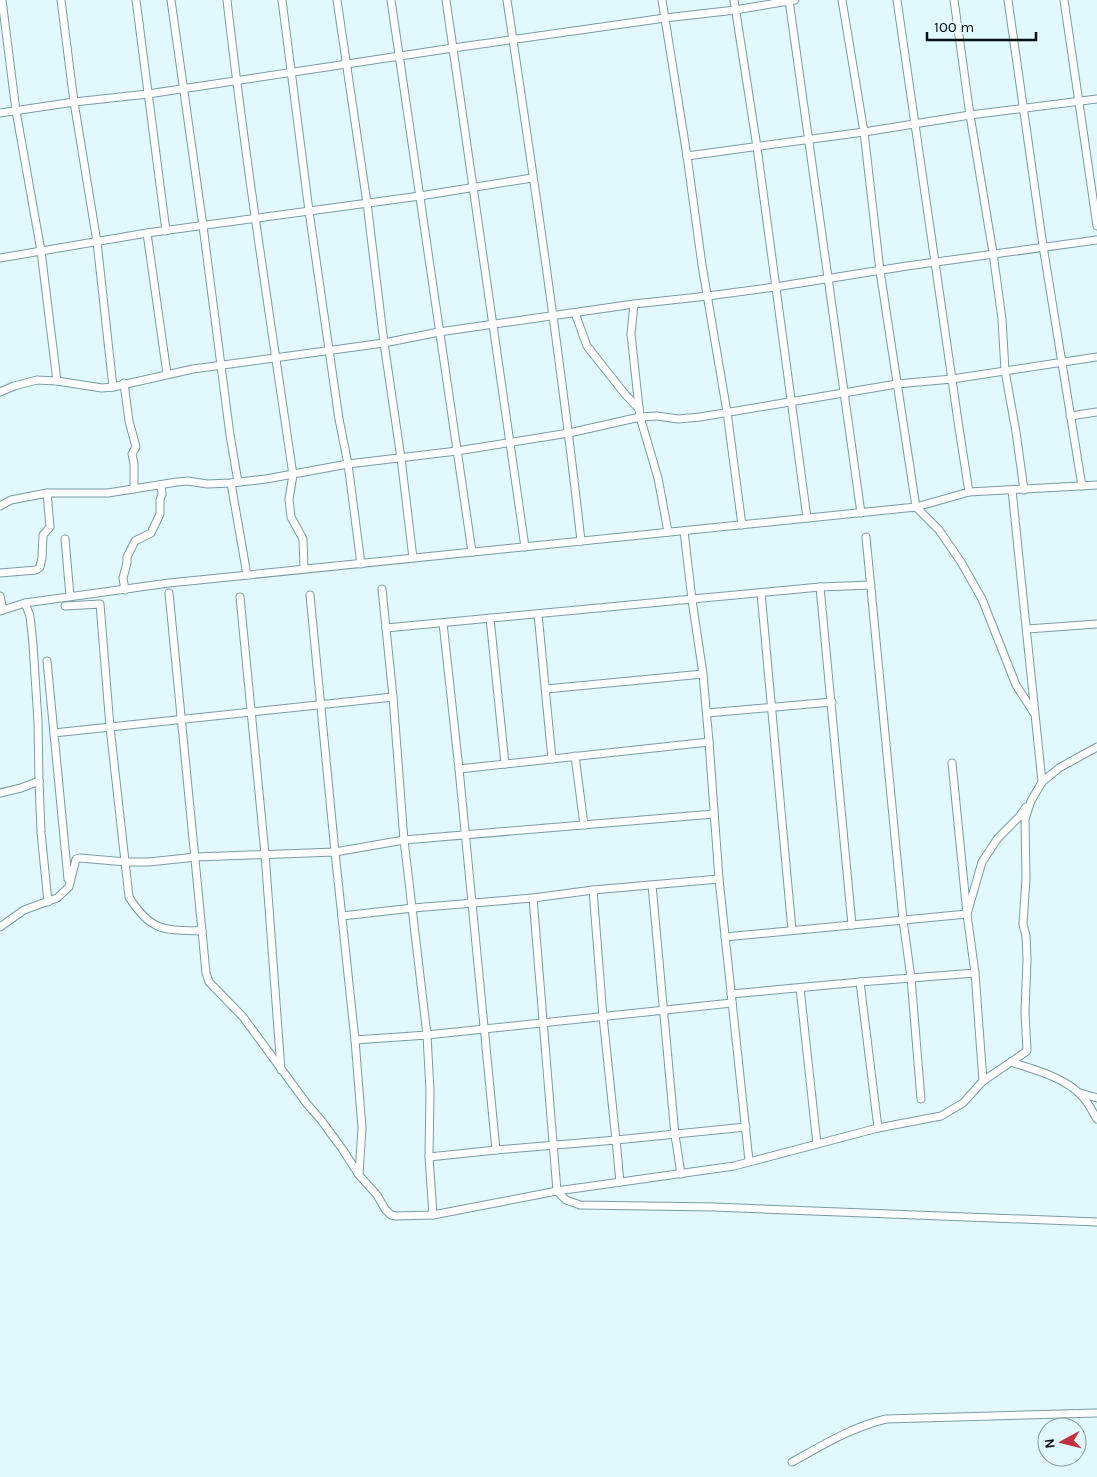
<svg xmlns="http://www.w3.org/2000/svg" width="1097" height="1477" viewBox="0 0 1097 1477" font-family="Karla,sans-serif">
<style>
.lines{fill:none;stroke-linecap:round;stroke-linejoin:round}
.minor-casing{stroke:#789ca4;stroke-width:9}
.minor{stroke:#fff;stroke-width:7}
</style>
<rect width="100%" height="100%" fill="#e1f8fd"/>
<g class="lines">
<defs>
<g id="minor">
<polyline points="2,0 16,111 41,251 57,381"/>
<polyline points="61,0 74,102 97,242 113,387"/>
<polyline points="136,0 166,231"/>
<polyline points="171,0 203,226 230,435 238,482"/>
<path d="M 227,0 C 245,159 270,317 293,475 L 289,499 L 291,517 L 303,539 L 304,569"/>
<polyline points="282,0 309,211 339,419 348,464 361,564"/>
<polyline points="337,0 367,203 384,343 401,458 413,558"/>
<polyline points="391,0 472,552"/>
<polyline points="446,0 525,547"/>
<path d="M 507,0 C 534,180 561,360 581,541"/>
<polyline points="662,0 687,156 702,265 727,412 742,525"/>
<polyline points="734,0 757,147 807,518"/>
<path d="M 789,0 C 814,171 836,342 861,513"/>
<polyline points="842,0 864,132 880,271 916,507 939,530 961,562 982,599 1016,685 1034,713"/>
<polyline points="897,0 959,428 969,492"/>
<polyline points="954,0 970,115 993,253 1002,319 1005,371 1016,432 1024,490"/>
<polyline points="1008,0 1043,246 1082,486"/>
<polyline points="1064,0 1097,226"/>
<polyline points="0,113 74,102 148,94 453,48 665,18 735,10 795,0"/>
<polyline points="687,156 864,132 970,115 1097,99"/>
<polyline points="147,233 167,374"/>
<polyline points="0,258 147,233 420,196 532,178"/>
<polyline points="634,304 631,334 640,417 658,478 668,532"/>
<polyline points="575,313 587,346 624,393 639,409"/>
<polyline points="124,383 129,421 136,447 132,454 134,464 134,489"/>
<polyline points="0,392 14,386 37,380 57,381 102,388 113,387 193,369 384,343 439,332 634,304 708,296 775,287 907,266 1097,240"/>
<polyline points="1070,416 1097,412"/>
<polyline points="231,483 247,575"/>
<polyline points="0,506 11,500 47,493 108,493 177,482 188,481 207,484 231,483 266,479 348,464 457,451 569,433 640,417 657,416 678,419 700,417 897,384 952,379 1097,357"/>
<polyline points="684,531 692,600 703,674 709,742 719,879 749,1161"/>
<polyline points="866,537 903,920 911,978 921,1099"/>
<polyline points="65,539 70,596"/>
<polyline points="0,573 36,570 40,567 42,558 43,535 50,527 47,493"/>
<polyline points="820,587 852,925"/>
<polyline points="382,589 393,697 404,840 427,1035 430,1091 429,1157 433,1215"/>
<polyline points="125,590 123,578 127,563 127,557 135,541 151,533 160,514 160,500 162,494 161,485"/>
<polyline points="169,593 202,931 206,973 209,982 243,1017 307,1104 321,1120 343,1150 359,1175 377,1195 385,1209 391,1215 396,1216 433,1215 557,1191 734,1166 878,1128 941,1116 963,1103 983,1081 1027,1051 1025,1012 1027,959 1026,936 1023,924 1026,878 1025,819 1031,801 1042,782 1012,490"/>
<polyline points="761,593 792,930"/>
<polyline points="310,595 335,852 355,1040 362,1128 359,1174"/>
<polyline points="0,596 3,610"/>
<polyline points="240,597 265,854 281,1070"/>
<polyline points="25,603 30,616 33,644 38,722 39,781 41,832 48,902"/>
<path d="M 65,606 L 100,604 L 110,727 L 129,897 C 151,932 164,930 202,931"/>
<polyline points="0,611 25,603 169,583 916,507 969,492 1097,485"/>
<polyline points="538,614 552,759"/>
<polyline points="490,618 505,764"/>
<polyline points="443,623 459,769 496,1150"/>
<polyline points="386,628 820,587 871,585"/>
<polyline points="1027,629 1097,624"/>
<polyline points="47,661 68,879"/>
<polyline points="546,689 703,674"/>
<polyline points="707,713 832,702"/>
<polyline points="54,733 393,697"/>
<polyline points="575,756 584,825"/>
<polyline points="952,763 967,914 975,973 983,1081"/>
<polyline points="459,769 709,742"/>
<polyline points="1042,782 1059,768 1097,747"/>
<polyline points="0,793 21,788 39,781"/>
<polyline points="652,885 675,1135 681,1174"/>
<polyline points="593,890 603,1017 616,1140 620,1182"/>
<polyline points="533,898 557,1191 566,1200 580,1205 713,1207 1097,1222"/>
<polyline points="342,916 413,908 533,898 593,890 719,879"/>
<polyline points="0,927 24,910 57,898 69,887 76,859 80,858 126,862 149,862 196,857 335,852 404,840 714,814"/>
<polyline points="725,937 967,914 982,862 998,838 1019,817 1026,807"/>
<polyline points="860,982 878,1128"/>
<polyline points="800,988 817,1144"/>
<polyline points="731,994 860,982 975,973"/>
<polyline points="355,1040 427,1035 732,1003"/>
<path d="M 1011,1062 C 1035,1070 1064,1077 1082,1096 C 1088,1102 1092,1111 1097,1119"/>
<polyline points="1080,1093 1097,1098"/>
<polyline points="429,1157 496,1150 616,1140 746,1127"/>
<path d="M 792,1462 C 823,1445 852,1427 886,1419 L 1097,1413"/>
</g>
</defs>
<use href="#minor" class="minor-casing"/>
<use href="#minor" class="minor"/>
</g>
<g transform="translate(1062 1442) rotate(263)"><circle r="24" fill="#e1f8fd" stroke="#889a9f"/>
<path d="M0-4L9 19L0 12L-9 19Z" fill="#c13140"/>
<text y="-8" font-size="14" font-weight="bold" text-anchor="middle" fill="#030e11">N</text>
</g>
<path d="M927 32v8h109v-8" fill="none" stroke="#030e11" stroke-width="2.5"/>
<text x="934" y="32" font-size="15" fill="#030e11" stroke="#e1f8fd" stroke-width="4" paint-order="stroke">100 m</text>
</svg>
